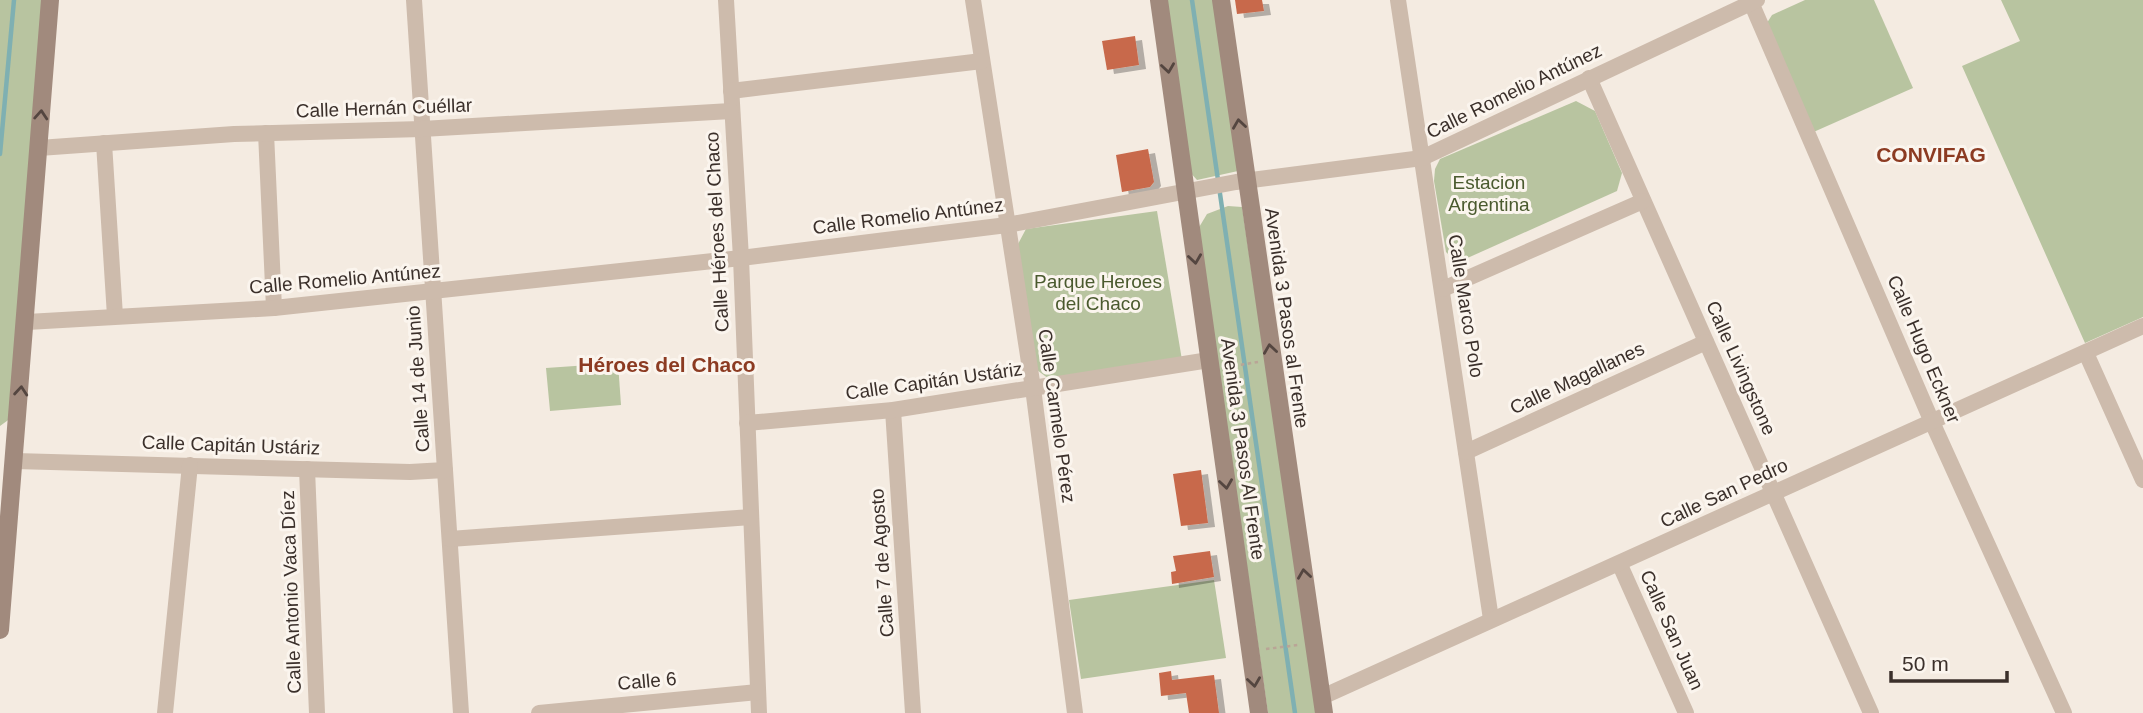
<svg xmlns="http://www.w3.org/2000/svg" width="2143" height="713" font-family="Helvetica,sans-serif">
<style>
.green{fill:#b8c4a0}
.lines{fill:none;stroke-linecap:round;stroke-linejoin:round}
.stream{stroke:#7fb0b2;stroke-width:4.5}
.building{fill:#c8694b;filter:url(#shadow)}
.path{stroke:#b9a596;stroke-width:2.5;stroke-dasharray:3.5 3.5;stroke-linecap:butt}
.street{stroke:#cdbbac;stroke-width:16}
.secondary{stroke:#a18a7d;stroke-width:18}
.oneway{stroke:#544640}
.labels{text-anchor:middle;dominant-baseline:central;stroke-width:6;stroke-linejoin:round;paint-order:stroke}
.street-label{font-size:19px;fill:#3b302b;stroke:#fbf5ee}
.park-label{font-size:19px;fill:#4a5a2e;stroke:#fbf5ee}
.neighbourhood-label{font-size:21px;font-weight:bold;fill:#8c3b22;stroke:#fbf5ee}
</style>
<defs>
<filter id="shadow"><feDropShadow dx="7" dy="4" stdDeviation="0" flood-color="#0004"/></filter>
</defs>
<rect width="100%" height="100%" fill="#f4ebe1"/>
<g class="green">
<polygon points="0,0 42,0 11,418 0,426"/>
<polygon points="1164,0 1213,0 1238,171 1197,180 1189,171"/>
<polygon points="1805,0 1874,0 1913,88 1809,134 1765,26 1772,15"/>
<polygon points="2001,0 2143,0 2143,317 2085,343 1962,66 2020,41"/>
<polygon points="1576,101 1595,111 1622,173 1617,191 1463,260 1452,258 1446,252 1434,181 1435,169 1440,159"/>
<polygon points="1228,206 1242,207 1318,713 1268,713 1198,229 1207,214"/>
<polygon points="1157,211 1182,360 1049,379 1037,370 1018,244 1026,229"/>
<polygon points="618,363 621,405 550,411 546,368"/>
<polygon points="1214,580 1226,658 1081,679 1069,600"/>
</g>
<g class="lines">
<g class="stream">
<polyline points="1192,0 1295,713"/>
<polyline points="0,154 14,0"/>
</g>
</g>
<g class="building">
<polygon points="1235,0 1262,0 1264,11 1237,14"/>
<polygon points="1135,36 1139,65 1107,70 1102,41"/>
<polygon points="1148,149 1154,182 1150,187 1122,192 1116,155"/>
<polygon points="1201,470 1208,523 1181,526 1173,474"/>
<polygon points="1210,551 1214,577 1172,584 1171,572 1176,571 1173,556"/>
<polygon points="1171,671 1172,680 1214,675 1219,713 1189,713 1186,693 1161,696 1159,673"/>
</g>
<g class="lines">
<g class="path">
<polyline points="1227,367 1258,362"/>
<polyline points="1266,649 1298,645"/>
</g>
<g class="street">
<polyline points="414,0 461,713"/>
<polyline points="726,0 741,258 759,713"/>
<polyline points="973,0 1033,388 1075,713"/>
<polyline points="1398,0 1491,619"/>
<polyline points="1750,0 1932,422 2064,713"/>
<polyline points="1589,78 1871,713"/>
<polyline points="731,91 982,61"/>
<polyline points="266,133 274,308"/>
<polyline points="104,143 115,316"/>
<polyline points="39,148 234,134 422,129 731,111"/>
<polyline points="1443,289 1643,201"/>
<polyline points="27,322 274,308 741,258 1007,225 1236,182 1422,158 1757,0"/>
<polyline points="2086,353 2143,480"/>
<polyline points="893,410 913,713"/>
<polyline points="747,423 893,410 1209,360"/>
<polyline points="1466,452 1706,342"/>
<polyline points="15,461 410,472 445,470"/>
<polyline points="307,469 317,713"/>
<polyline points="450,539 751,517"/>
<polyline points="1620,565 1686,713"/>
<polyline points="1322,697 2143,326"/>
<polyline points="165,713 190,465"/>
<polyline points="539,713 758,692"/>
</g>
<g class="secondary">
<polyline points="1159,0 1259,713"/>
<polyline points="1221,0 1324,713"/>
<polyline points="0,630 50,0"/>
</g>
</g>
<defs><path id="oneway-chevron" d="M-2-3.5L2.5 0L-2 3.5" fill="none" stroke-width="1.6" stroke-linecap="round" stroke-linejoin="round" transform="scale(1.75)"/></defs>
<g class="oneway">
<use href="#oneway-chevron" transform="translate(1168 68) rotate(82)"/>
<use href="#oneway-chevron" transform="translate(41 115) rotate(-86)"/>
<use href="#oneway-chevron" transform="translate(1239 124) rotate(-98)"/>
<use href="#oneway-chevron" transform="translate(1195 259) rotate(82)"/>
<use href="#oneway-chevron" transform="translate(1270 349) rotate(-98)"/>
<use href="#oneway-chevron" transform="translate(21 391) rotate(-85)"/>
<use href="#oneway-chevron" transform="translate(1226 484) rotate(82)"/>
<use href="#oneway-chevron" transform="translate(1304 574) rotate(-98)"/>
<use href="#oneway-chevron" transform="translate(1254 682) rotate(82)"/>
</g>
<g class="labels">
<g class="street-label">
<text transform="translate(1514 91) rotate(-26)">Calle Romelio Antúnez</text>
<text transform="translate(384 108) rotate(-2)">Calle Hernán Cuéllar</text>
<text transform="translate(908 216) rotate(-7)">Calle Romelio Antúnez</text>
<text transform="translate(717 232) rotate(-93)">Calle Héroes del Chaco</text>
<text transform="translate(345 279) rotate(-5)">Calle Romelio Antúnez</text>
<text transform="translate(1466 306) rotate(81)">Calle Marco Polo</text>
<text transform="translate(1287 318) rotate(82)">Avenida 3 Pasos al Frente</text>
<text transform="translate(1924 349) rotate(67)">Calle Hugo Eckner</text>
<text transform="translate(1741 368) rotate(66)">Calle Livingstone</text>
<text transform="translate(1577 378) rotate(-25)">Calle Magallanes</text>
<text transform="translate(418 379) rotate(-94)">Calle 14 de Junio</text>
<text transform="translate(934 381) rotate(-8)">Calle Capitán Ustáriz</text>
<text transform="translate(1057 416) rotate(82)">Calle Carmelo Pérez</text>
<text transform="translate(231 445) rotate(2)">Calle Capitán Ustáriz</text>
<text transform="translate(1243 449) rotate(82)">Avenida 3 Pasos Al Frente</text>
<text transform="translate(1724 493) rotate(-25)">Calle San Pedro</text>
<text transform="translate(882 563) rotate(-94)">Calle 7 de Agosto</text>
<text transform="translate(291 592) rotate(-92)">Calle Antonio Vaca Díez</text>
<text transform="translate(1672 630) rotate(66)">Calle San Juan</text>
<text transform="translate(647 681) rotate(-5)">Calle 6</text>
</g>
<g class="park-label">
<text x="1489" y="182">Estacion<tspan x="1489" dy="22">Argentina</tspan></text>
<text x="1098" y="281">Parque Heroes<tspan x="1098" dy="22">del Chaco</tspan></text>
</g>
<g class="neighbourhood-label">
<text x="1931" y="154">CONVIFAG</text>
<text x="667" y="364">Héroes del Chaco</text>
</g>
</g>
<path d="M1891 671v10h116v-10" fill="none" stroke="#3b302b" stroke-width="3.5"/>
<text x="1902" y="671" font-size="21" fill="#3b302b" stroke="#fbf5ee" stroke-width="5" paint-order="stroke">50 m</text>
</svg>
